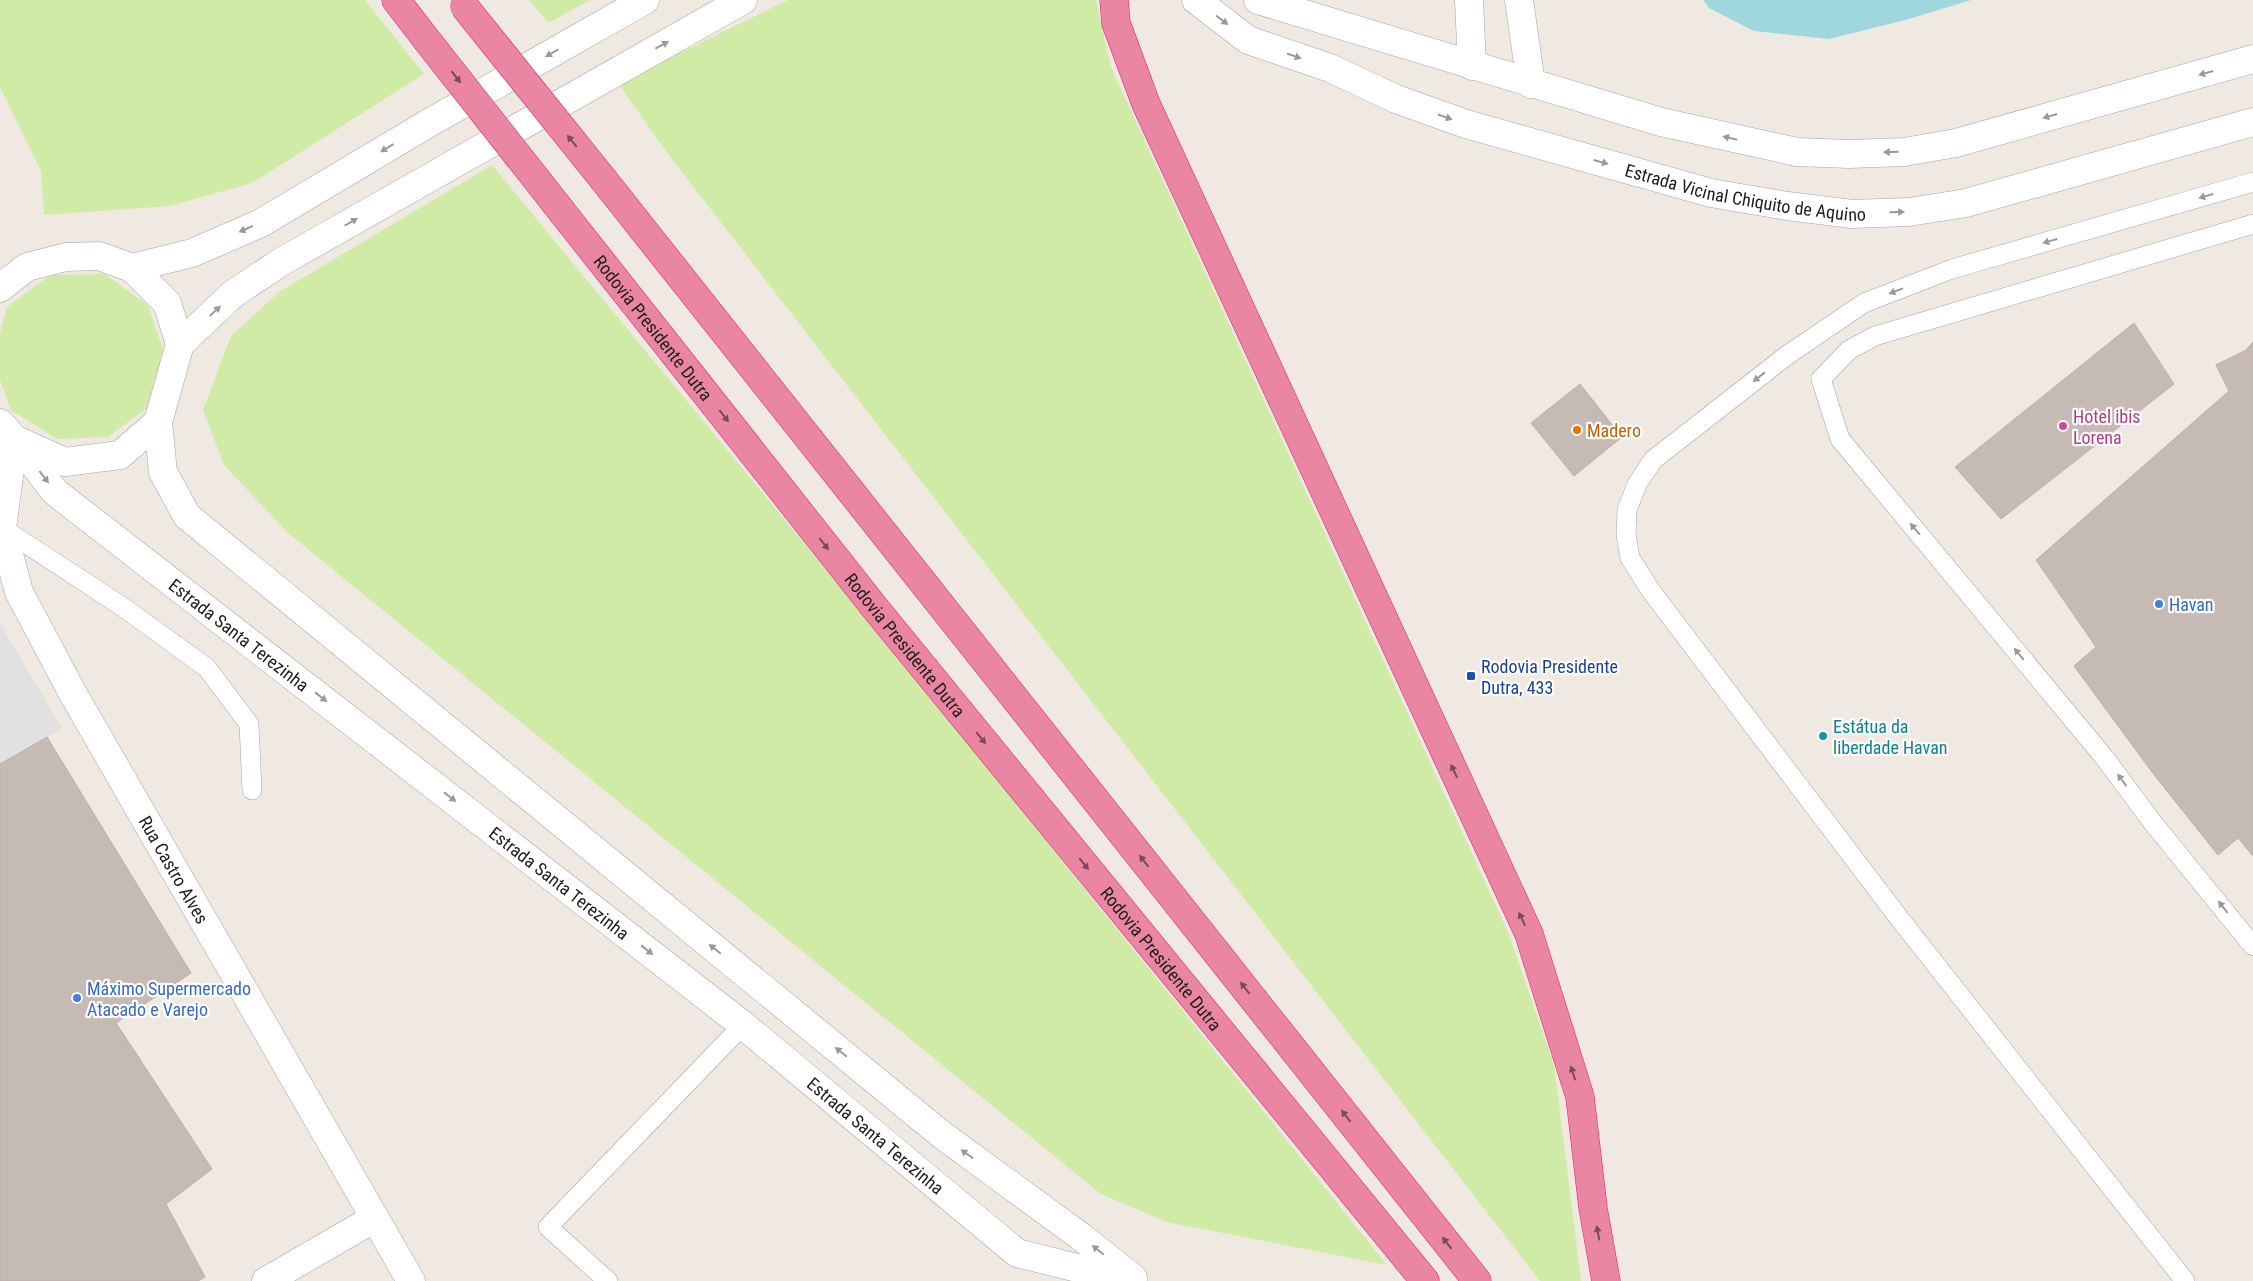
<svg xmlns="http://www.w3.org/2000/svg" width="2253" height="1281" font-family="'Roboto Condensed',sans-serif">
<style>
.grass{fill:#d0eba5}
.parking{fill:#e1e1e1}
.water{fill:#a0d7de}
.building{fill:#c6bab5;stroke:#c1ada4}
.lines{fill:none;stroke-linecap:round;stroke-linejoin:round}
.service-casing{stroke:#a4a4a4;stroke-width:20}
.minor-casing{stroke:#a4a4a4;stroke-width:29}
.tertiary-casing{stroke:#a4a4a4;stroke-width:29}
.motorway-casing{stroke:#df1d76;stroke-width:29}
.service{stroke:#fff;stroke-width:19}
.minor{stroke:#fff;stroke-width:28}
.tertiary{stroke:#fff;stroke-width:28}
.motorway{stroke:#ea86a4;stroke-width:28}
.motorway-bridge-casing{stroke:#df1d76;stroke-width:29;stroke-linecap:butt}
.motorway-bridge{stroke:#ea86a4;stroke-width:28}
.oneway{fill:#999}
.oneway2{fill:#794c5a}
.hotel-dot{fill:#d1479c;stroke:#fff;stroke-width:2}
.food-dot{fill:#e8710a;stroke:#fff;stroke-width:2}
.shop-dot{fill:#3f7fe0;stroke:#fff;stroke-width:2}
.transit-dot{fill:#1a4fb4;stroke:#fff;stroke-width:2}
.culture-dot{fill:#0f9aa8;stroke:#fff;stroke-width:2}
.labels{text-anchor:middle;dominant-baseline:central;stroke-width:4.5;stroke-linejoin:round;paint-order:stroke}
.street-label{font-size:18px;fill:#1d1d1d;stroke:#fff}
.hotel-label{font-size:18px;fill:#b23c85;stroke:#fff;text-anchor:start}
.food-label{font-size:18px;fill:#c56008;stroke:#fff;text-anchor:start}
.shop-label{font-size:18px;fill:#366cbe;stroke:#fff;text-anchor:start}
.transit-label{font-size:18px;fill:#164399;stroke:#fff;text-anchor:start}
.culture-label{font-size:18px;fill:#0d838f;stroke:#fff;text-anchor:start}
</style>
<rect width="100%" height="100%" fill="#efe9e2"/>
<g class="grass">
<polygon points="0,0 365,0 424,74 252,183 170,206 44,215 41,171 0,87"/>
<polygon points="529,0 590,0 548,23"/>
<polygon points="788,0 1096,0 1111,67 1508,932 1554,1065 1581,1281 1540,1281 665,150 618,83"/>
<polygon points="492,165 899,658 1387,1265 1167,1222 1101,1194 288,533 224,465 203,410 231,336 279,292"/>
<polygon points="104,274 148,305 163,350 147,408 108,437 57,439 11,410 0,380 0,333 7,307 50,275"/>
</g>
<polygon class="parking" points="0,623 62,729 0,764"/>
<polygon class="water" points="1703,0 1971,0 1909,19 1829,39 1754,31 1709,8"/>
<g class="building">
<polygon points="2134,323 2174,384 2001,519 1955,467"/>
<polygon points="2253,342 2253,856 2238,838 2218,855 2155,776 2074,666 2096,647 2036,560 2229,391 2216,365 2246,350"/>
<polygon points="1580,384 1622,437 1574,476 1531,423"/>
<polygon points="47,737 191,973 116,1023 212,1169 166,1204 205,1277 198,1281 0,1281 0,764"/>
</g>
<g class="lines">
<g class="service-casing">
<g id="service">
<polyline points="2253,224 1875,336 1849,350 1821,379 1840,439 2104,757 2153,823 2253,946"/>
<polyline points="2,528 123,607 207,668 249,724 252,790"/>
<polyline points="608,1281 548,1227 743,1025"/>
<polyline points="2185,1281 1899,918 1651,591 1630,558 1626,535 1627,510 1637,484 1653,460 1786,356 1864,303 1952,269 2253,182"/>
</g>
</g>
<g class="minor-casing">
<g id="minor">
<polyline points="1469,0 1472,66"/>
<polyline points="1519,0 1531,84"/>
<polyline points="158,422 163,472 187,516 942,1135 1080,1236 1133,1278"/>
<path id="s1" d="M 14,439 L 55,492 L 743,1025 L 1017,1253 L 1130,1281"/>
<path id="s2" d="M 14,439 L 2,528 L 19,592 L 72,692 L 411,1281"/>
<polyline points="266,1281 375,1218"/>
</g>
</g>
<g class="tertiary-casing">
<g id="tertiary">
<path id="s3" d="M 1196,0 L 1248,40 L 1330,68 L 1396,99 L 1466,124 L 1711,193 L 1787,206 L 1852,214 L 1909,212 L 1966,203 L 2253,122"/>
<polyline points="1258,0 1661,122 1797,152 1849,154 1904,152 1956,143 2253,59"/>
<polyline points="132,268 192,253 261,223 429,123 645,0"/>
<polyline points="0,288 27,267 66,257 99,256 132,268 167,303 180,344 158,422 120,455 65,462 14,439 0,423"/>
<polyline points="180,344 233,294 281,262 743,0"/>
</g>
</g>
<g class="motorway-casing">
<g id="motorway">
<polyline points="396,0 426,39"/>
<polyline points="1114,0 1116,23 1146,104 1529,934 1580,1097 1593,1208 1606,1281"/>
<polyline points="603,179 1477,1281"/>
<path id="s4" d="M 563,213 L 875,608 L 1425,1281"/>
</g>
</g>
<use href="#service" class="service"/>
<use href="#minor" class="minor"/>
<use href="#tertiary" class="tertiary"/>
<use href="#motorway" class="motorway"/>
<g class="motorway-bridge-casing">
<g id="motorway-bridge">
<polyline points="464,6 603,179"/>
<polyline points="426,39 563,213"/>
</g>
</g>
<use href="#motorway-bridge" class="motorway-bridge"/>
</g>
<defs><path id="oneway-solid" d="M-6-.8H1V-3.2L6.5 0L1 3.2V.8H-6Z" transform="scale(1.25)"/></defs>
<g class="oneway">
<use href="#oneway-solid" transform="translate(1222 20) rotate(37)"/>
<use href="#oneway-solid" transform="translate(662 45) rotate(-29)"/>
<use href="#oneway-solid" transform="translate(552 53) rotate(150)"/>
<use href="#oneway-solid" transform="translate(1294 56) rotate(19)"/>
<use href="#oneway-solid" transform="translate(2206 73) rotate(164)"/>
<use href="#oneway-solid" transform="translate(2050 116) rotate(164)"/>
<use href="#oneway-solid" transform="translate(1445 117) rotate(19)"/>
<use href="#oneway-solid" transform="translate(1730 138) rotate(-167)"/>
<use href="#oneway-solid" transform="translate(387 148) rotate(149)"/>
<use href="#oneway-solid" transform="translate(1891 152) rotate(178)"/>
<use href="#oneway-solid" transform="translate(1601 162) rotate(16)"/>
<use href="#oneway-solid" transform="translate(2206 196) rotate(164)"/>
<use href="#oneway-solid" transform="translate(1897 212) rotate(-2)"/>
<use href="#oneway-solid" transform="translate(351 222) rotate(-30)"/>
<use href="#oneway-solid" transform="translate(246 229) rotate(156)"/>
<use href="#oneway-solid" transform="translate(2050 241) rotate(164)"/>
<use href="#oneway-solid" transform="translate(1896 291) rotate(159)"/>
<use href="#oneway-solid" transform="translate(215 311) rotate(-43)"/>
<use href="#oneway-solid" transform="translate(1759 377) rotate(142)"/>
<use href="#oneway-solid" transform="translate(44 477) rotate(52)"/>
<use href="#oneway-solid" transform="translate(1915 529) rotate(-131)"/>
<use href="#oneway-solid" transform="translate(2019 654) rotate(-129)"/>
<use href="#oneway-solid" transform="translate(321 697) rotate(38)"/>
<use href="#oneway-solid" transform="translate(2122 780) rotate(-126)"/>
<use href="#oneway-solid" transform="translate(450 797) rotate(38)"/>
<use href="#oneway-solid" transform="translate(2223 907) rotate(-128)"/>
<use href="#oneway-solid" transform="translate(715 949) rotate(-141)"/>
<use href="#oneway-solid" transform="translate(647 950) rotate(38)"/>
<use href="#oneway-solid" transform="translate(841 1052) rotate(-141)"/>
<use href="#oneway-solid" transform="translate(967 1154) rotate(-144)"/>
<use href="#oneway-solid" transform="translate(1098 1250) rotate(-141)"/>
</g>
<g class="oneway2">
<use href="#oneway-solid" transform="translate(456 77) rotate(52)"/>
<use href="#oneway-solid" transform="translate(572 141) rotate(-129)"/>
<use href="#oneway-solid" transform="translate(724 416) rotate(52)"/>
<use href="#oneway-solid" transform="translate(824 544) rotate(52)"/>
<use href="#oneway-solid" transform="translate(981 738) rotate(51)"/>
<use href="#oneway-solid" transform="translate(1454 771) rotate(-115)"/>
<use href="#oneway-solid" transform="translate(1144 861) rotate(-128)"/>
<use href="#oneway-solid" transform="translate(1084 864) rotate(51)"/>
<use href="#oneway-solid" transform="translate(1522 919) rotate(-115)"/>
<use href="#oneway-solid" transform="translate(1245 988) rotate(-128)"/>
<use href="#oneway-solid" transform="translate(1573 1073) rotate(-107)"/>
<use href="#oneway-solid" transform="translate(1346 1116) rotate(-128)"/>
<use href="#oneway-solid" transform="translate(1598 1233) rotate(-100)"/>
<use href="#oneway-solid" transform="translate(1447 1243) rotate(-128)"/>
</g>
<circle class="hotel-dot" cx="2063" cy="426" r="5"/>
<circle class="food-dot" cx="1577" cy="430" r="5"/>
<g class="shop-dot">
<circle cx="2159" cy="604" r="5"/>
<circle cx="77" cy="998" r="5"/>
</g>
<rect class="transit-dot" x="1466" y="671" width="10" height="10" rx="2.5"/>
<circle class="culture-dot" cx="1823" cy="736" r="5"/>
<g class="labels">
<g class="street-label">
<text stroke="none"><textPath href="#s3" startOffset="588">Estrada Vicinal Chiquito de Aquino</textPath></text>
<text stroke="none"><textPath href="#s4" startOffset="146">Rodovia Presidente Dutra</textPath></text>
<text stroke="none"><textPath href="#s1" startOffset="300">Estrada Santa Terezinha</textPath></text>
<text stroke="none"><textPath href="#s4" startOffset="551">Rodovia Presidente Dutra</textPath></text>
<text stroke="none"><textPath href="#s2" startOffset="474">Rua Castro Alves</textPath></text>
<text stroke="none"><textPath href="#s1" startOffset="705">Estrada Santa Terezinha</textPath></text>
<text stroke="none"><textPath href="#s4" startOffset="956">Rodovia Presidente Dutra</textPath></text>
<text stroke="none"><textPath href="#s1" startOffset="1110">Estrada Santa Terezinha</textPath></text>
</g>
<g class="hotel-label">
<text x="2073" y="416">Hotel ibis<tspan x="2073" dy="21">Lorena</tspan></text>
</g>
<g class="food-label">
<text x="1587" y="430">Madero</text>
</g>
<g class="shop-label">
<text x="2169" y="604">Havan</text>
<text x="87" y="988">Máximo Supermercado<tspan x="87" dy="21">Atacado e Varejo</tspan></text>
</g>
<g class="transit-label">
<text x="1481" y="666">Rodovia Presidente<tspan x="1481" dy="21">Dutra, 433</tspan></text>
</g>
<g class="culture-label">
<text x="1833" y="726">Estátua da<tspan x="1833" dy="21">liberdade Havan</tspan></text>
</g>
</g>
</svg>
